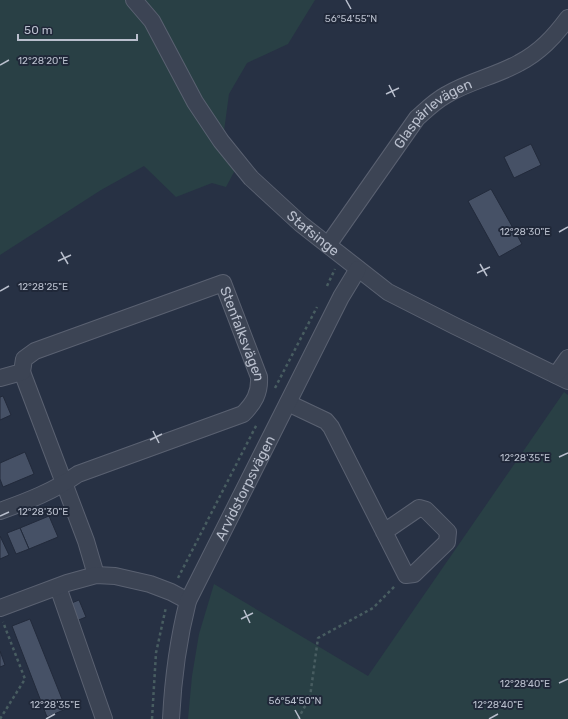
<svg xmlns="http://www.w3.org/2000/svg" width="568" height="719" font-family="Rubik,sans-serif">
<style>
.green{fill:#294045}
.building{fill:#465166;stroke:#222a3b}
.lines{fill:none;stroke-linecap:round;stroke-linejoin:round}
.minor-casing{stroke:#5a6171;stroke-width:18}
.path{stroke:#485d61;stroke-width:2.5;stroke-dasharray:3 3;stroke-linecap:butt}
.minor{stroke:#3c4454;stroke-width:16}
.ticks{fill:none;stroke:#b9bfcd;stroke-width:1.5}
.labels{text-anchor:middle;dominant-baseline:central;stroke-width:4;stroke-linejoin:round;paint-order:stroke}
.street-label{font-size:14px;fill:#b9bfcd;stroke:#202839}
.ticks-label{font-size:10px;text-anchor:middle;fill:#b9bfcd;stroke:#202839;stroke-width:4;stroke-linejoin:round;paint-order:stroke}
</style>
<rect width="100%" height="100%" fill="#273144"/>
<g class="green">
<polygon points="0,0 315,0 288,44 247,63 229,94 224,131 234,172 226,187 212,183 176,197 144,166 101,190 0,255"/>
<polygon points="564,392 568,395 568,719 188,719 192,676 199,634 214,584 368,676"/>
</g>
<g class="building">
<polygon points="531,144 541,165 514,178 504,157"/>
<polygon points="491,189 522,244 499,257 468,201"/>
<polygon points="3,396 11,415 0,420 0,397"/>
<polygon points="25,452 34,474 3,487 0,479 0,463"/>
<polygon points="49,516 58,537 29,549 20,528"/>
<polygon points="20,528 29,549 16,554 7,533"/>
<polygon points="0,536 9,555 0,559"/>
<polygon points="79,600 86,617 76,621 69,604"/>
<polygon points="30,619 66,709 47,717 12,626"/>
<polygon points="0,651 5,665 0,667"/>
</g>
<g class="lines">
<g class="minor-casing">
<g id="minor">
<path id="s1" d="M 134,0 L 152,21 L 195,102 L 221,141 L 251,178 L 301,224 L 388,292 L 455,326 L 568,381"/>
<path id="s2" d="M 328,245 L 417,118 C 426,110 435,101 446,95 C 469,81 496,76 519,63 C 540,52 554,37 568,18"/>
<polyline points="22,372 86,541 96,575"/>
<polyline points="556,375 568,358"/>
<path id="s3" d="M 0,378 L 22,372 L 24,359 L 35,351 L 223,283 L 259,377 C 260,393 254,403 243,414 L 78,474 C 54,491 28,501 0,511"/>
<polyline points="288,403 326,421 331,427 406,575 414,574 447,542 448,532 426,510 419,508 384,532"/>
<polyline points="58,587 104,719"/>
<polyline points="0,608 67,583 96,575 115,576 150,584 171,592 188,601"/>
<path id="s4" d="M 171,719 C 173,679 178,640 188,601 L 341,297 L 358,269"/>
</g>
</g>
<g class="path">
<polyline points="327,286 335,269"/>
<polyline points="275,388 317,307"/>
<polyline points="178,578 257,424"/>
<polyline points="0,719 25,679 3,622"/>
<polyline points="152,719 156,653 166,607"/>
<polyline points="298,719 310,697 318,638 373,608 396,585"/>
</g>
<use href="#minor" class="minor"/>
</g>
<path class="ticks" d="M 346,0 L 351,9M 0,65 L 9,60M 389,85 L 395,97M 386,94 L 399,88M 559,232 L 568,227M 61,252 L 68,264M 58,261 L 71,255M 480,264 L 487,276M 477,273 L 490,267M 0,291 L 9,286M 153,431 L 159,443M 150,440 L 162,434M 559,457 L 568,453M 0,516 L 9,512M 244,610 L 250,623M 241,619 L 253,613M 559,683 L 568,679M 295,710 L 300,719M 46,719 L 55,714M 489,719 L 498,714"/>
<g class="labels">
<g class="street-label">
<text stroke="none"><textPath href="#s2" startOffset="170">Glaspärlevägen</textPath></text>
<text stroke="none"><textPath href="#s1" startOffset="297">Stafsinge</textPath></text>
<text stroke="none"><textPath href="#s3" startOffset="304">Stenfalksvägen</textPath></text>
<text stroke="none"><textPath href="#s4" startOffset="246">Arvidstorpsvägen</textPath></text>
</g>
</g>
<g class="ticks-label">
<text x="351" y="22">56°54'55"N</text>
<text x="43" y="64">12°28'20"E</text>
<text x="525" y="235">12°28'30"E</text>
<text x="43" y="290">12°28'25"E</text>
<text x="525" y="461">12°28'35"E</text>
<text x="43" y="515">12°28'30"E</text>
<text x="525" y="687">12°28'40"E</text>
<text x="295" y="704">56°54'50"N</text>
<text x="55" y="708">12°28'35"E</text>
<text x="498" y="708">12°28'40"E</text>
</g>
<path d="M18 34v6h119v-6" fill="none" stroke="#b9bfcd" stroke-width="2"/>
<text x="24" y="34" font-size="12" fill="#b9bfcd" stroke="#202839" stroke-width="3" paint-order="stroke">50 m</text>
</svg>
